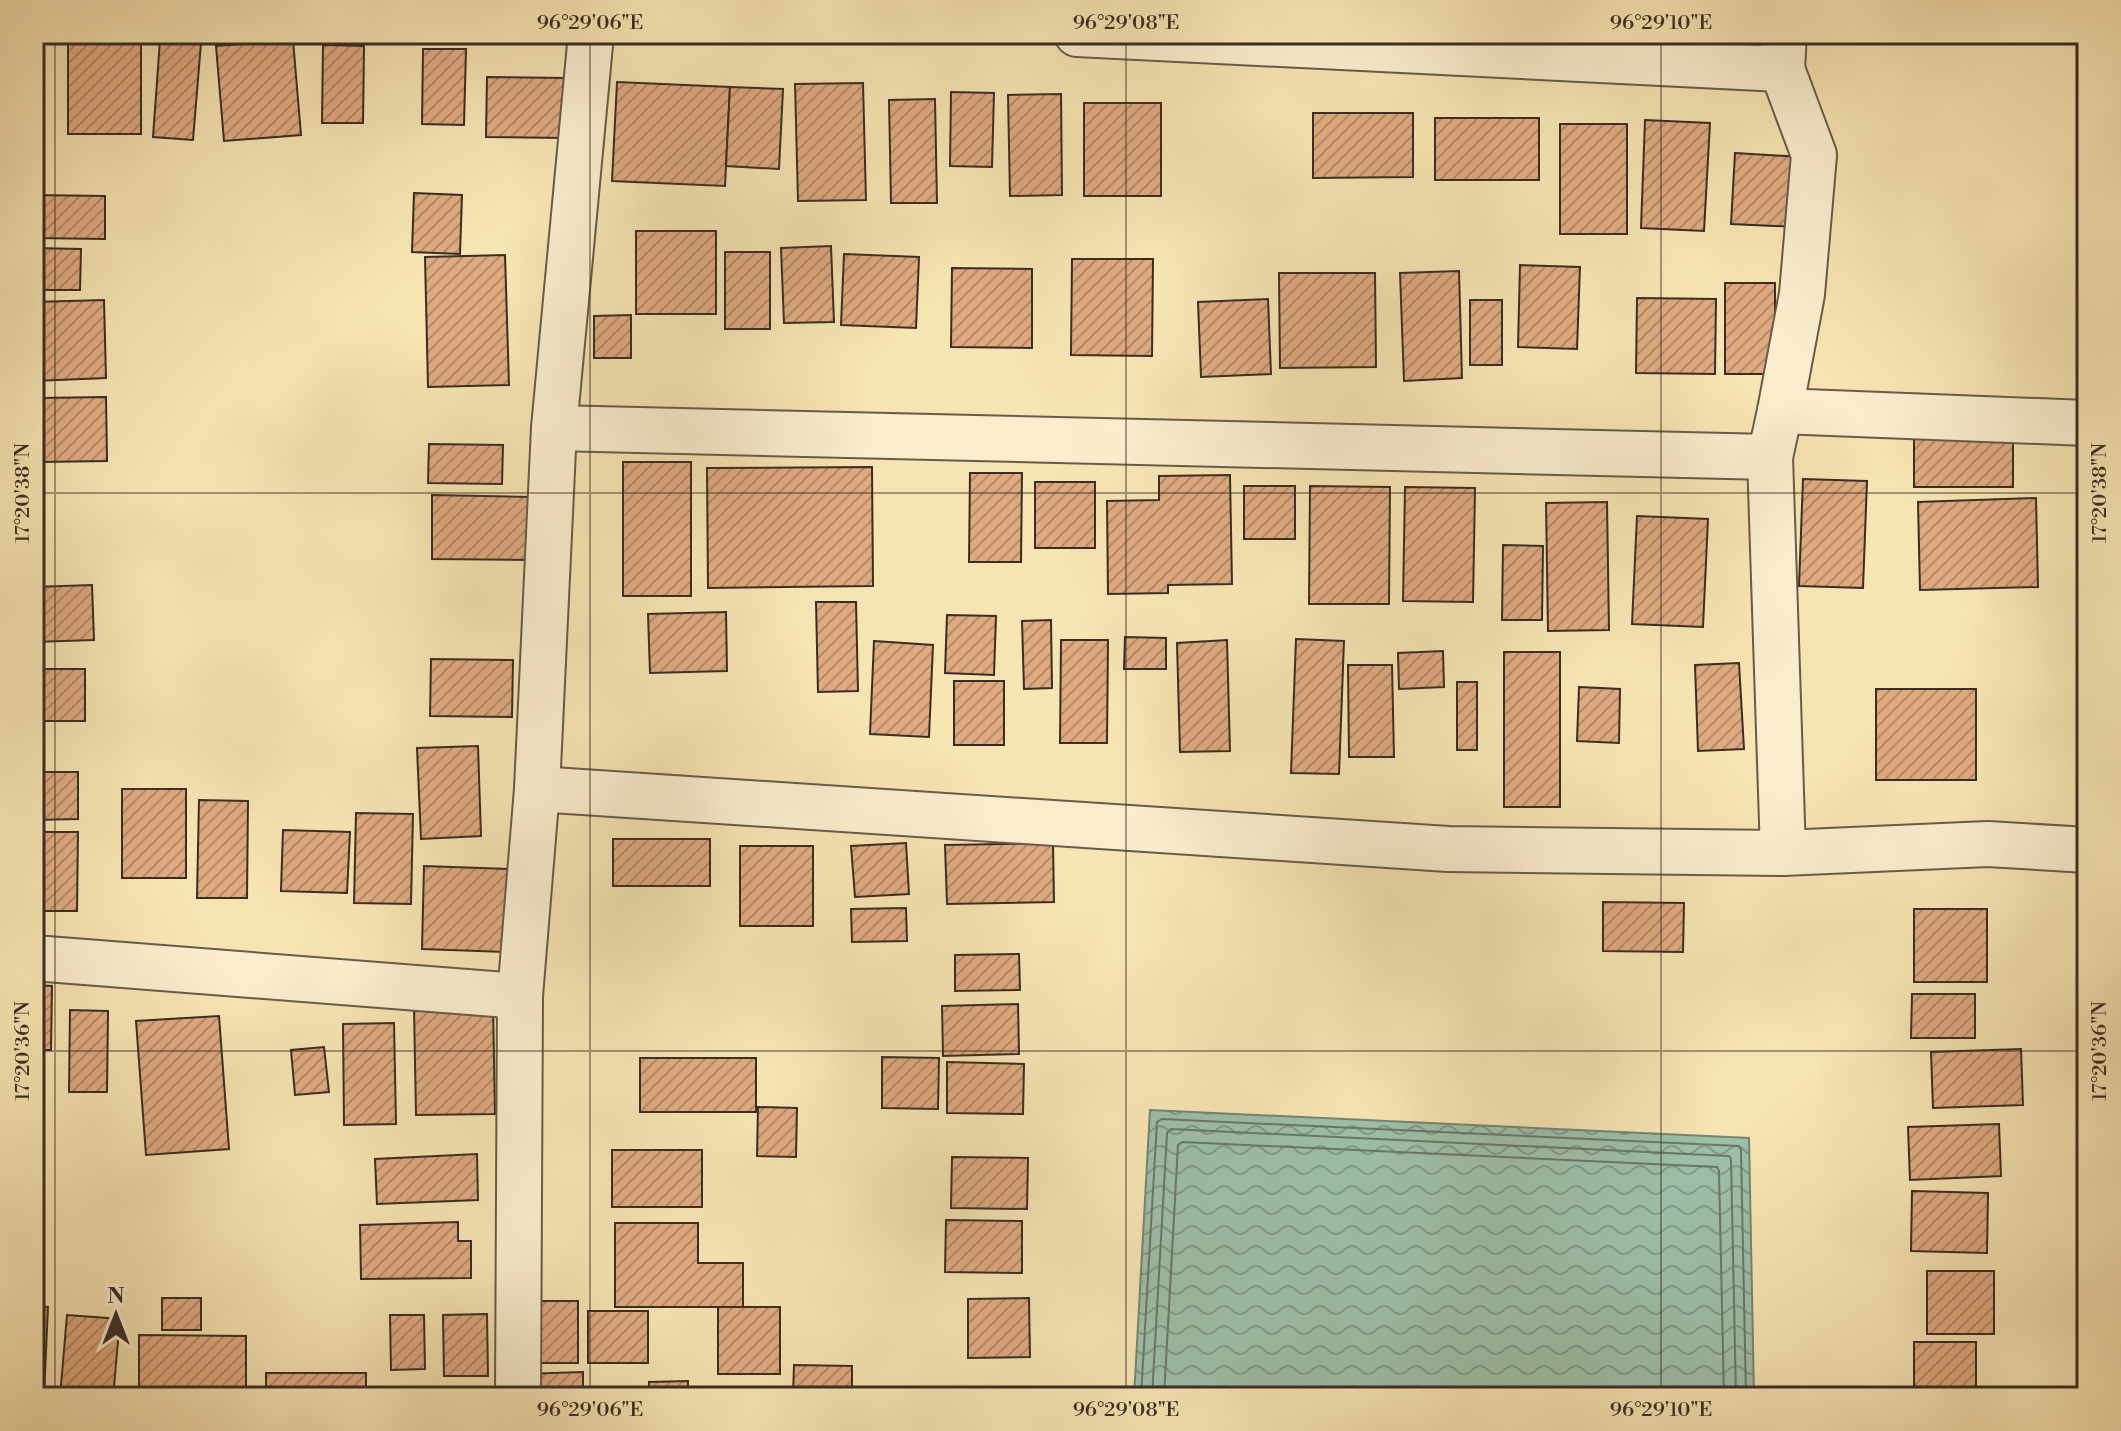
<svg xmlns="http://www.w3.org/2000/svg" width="2121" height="1431" font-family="'Libre Bodoni',serif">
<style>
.water{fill:url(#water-waves);stroke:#758574;stroke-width:2}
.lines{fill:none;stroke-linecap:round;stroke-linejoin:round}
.shore{stroke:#6b7667;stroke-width:2}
.building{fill:url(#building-hatch);stroke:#392d26;stroke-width:2}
.street-casing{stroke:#685b49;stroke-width:48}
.street{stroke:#f9edcd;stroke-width:44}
.ticks{fill:none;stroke:#392d26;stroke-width:2;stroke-opacity:0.45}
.neatline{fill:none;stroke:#392d26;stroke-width:3}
.ticks-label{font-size:20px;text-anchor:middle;fill:#392d26}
</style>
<defs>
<pattern id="water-waves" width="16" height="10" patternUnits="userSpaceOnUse" patternTransform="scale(2)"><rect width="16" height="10" fill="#9dbfa8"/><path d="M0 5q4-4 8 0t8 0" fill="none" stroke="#819c89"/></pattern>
<pattern id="building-hatch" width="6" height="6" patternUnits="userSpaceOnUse" patternTransform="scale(2)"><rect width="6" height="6" fill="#dfaa80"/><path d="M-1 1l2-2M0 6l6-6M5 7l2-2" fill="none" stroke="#b68b69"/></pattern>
</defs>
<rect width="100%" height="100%" fill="#f6e4b2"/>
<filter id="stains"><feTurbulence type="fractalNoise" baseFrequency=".0025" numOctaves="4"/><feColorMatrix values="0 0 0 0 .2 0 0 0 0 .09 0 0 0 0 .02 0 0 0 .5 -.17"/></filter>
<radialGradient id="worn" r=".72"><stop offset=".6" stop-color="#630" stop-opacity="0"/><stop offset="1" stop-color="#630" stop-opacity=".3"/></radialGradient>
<polygon class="water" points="1150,1110 1749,1138 1754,1397 1134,1397"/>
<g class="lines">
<g class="shore">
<polyline points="1141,1397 1157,1122 1162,1119 1739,1146 1741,1150 1746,1397"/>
<polyline points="1152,1397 1167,1133 1171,1129 1729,1156 1731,1159 1736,1397"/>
<polyline points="1164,1397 1178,1145 1182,1142 1717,1167 1719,1171 1724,1397"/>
</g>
</g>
<g class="building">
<rect x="68" y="34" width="73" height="100"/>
<polygon points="160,40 201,43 193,140 153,137"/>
<polygon points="293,40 301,135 224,141 216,46"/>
<polygon points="323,45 364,46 363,123 322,123"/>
<polygon points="423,49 466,49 464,125 422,124"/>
<polygon points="487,77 566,78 565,138 486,137"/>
<polygon points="617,82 730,87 725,186 612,181"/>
<polygon points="863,83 866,200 798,201 795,84"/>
<polygon points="730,87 783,89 779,169 726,166"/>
<polygon points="951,92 994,93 992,167 950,166"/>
<polygon points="1061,94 1062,195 1010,196 1008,95"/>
<polygon points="935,99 937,203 891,203 889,100"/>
<rect x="1084" y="103" width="77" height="93"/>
<polygon points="1313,113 1413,113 1413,177 1313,178"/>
<rect x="1435" y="118" width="104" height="62"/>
<polygon points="1645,120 1710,123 1704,231 1641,228"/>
<rect x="1560" y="124" width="67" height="110"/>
<polygon points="1735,153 1801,157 1798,227 1731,224"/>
<polygon points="414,193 462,195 460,254 412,252"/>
<polygon points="34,195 105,196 105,239 34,238"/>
<rect x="636" y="231" width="80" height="83"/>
<polygon points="831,246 834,322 784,323 781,248"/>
<polygon points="34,248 81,249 80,290 34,290"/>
<rect x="725" y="252" width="45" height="77"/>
<polygon points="844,254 919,257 916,328 841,325"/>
<polygon points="505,255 509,385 428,387 425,257"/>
<polygon points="1072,259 1153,259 1152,356 1071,355"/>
<polygon points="1520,265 1580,267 1577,349 1518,347"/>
<polygon points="952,268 1032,269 1032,348 951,347"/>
<polygon points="1459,271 1462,378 1404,381 1400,273"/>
<polygon points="1279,273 1375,273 1376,367 1280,368"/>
<rect x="1725" y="283" width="50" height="91"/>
<polygon points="1637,298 1716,299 1715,374 1636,373"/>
<polygon points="1268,299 1271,374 1201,377 1198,302"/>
<polygon points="104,300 106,378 34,381 34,302"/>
<rect x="1470" y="300" width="32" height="65"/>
<polygon points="631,315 631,358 594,358 594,316"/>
<polygon points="106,397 107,461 40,462 39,398"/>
<rect x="1914" y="430" width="99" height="57"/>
<polygon points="429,444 503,445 502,484 428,483"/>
<rect x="623" y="462" width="68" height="134"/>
<polygon points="872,467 873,586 708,588 707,468"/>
<polygon points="970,473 1022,473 1021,562 969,562"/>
<polygon points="1230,475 1232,584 1168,585 1168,593 1108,594 1107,501 1159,500 1159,476"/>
<polygon points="1803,479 1867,481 1863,588 1799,586"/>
<rect x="1035" y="482" width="60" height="66"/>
<rect x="1244" y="486" width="51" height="53"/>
<polygon points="1310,486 1390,487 1389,604 1309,604"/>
<polygon points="1405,487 1475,488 1473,602 1403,601"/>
<polygon points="432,495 531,497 530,560 432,559"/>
<polygon points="2036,498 2038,587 1920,590 1918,502"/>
<polygon points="1607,502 1609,630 1548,631 1546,503"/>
<polygon points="1637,516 1708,519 1703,627 1632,624"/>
<polygon points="1503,545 1543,546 1542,620 1502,620"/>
<polygon points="92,585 94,640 34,642 34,587"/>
<polygon points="816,602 856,602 858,691 818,692"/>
<polygon points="726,612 727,671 650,673 648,614"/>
<polygon points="947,615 996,616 994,675 945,673"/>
<polygon points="1051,620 1052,688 1024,689 1022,621"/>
<polygon points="1125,637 1166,638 1166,669 1124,669"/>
<polygon points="1296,639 1344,641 1339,774 1291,773"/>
<polygon points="1061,640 1108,640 1107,743 1060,743"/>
<polygon points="1227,640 1230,751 1180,752 1177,643"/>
<polygon points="874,641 933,645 929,737 870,734"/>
<polygon points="1443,651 1444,687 1399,689 1398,653"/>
<rect x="1504" y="652" width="56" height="155"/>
<polygon points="431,659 513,660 512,717 430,716"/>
<polygon points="1739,663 1744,749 1698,751 1695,665"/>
<polygon points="1348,665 1392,665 1394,757 1349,757"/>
<rect x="34" y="669" width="51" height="52"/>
<rect x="954" y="681" width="50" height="64"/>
<rect x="1457" y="682" width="20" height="68"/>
<polygon points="1579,687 1620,689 1619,743 1577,741"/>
<rect x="1876" y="689" width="100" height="91"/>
<polygon points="478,746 481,836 421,839 417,748"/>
<polygon points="34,772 78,772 78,819 34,820"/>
<rect x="122" y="789" width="64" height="89"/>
<polygon points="199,800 248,801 247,898 197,898"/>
<polygon points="356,813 413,814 411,904 354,903"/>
<polygon points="283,830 350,832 347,893 281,891"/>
<polygon points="34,832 78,832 77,911 34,911"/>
<rect x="613" y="839" width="97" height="47"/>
<polygon points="906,843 909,894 855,897 851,846"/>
<polygon points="1053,843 1054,902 947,904 945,845"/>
<rect x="740" y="846" width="73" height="80"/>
<polygon points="424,866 508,869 505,952 422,949"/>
<polygon points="1603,902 1684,903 1683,952 1603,951"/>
<polygon points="906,908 907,941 852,942 851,909"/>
<rect x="1914" y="909" width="73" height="73"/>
<polygon points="1019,954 1020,990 955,991 955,955"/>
<polygon points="34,985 52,986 51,1050 34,1050"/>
<polygon points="1912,994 1975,994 1975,1038 1911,1038"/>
<polygon points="1018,1004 1019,1054 943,1056 942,1006"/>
<polygon points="493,1006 495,1114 416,1115 414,1008"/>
<polygon points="70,1010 108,1011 107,1092 69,1092"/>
<polygon points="219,1016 229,1149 146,1155 136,1021"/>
<polygon points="394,1023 396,1124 344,1125 343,1024"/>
<polygon points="324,1047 329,1092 295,1095 291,1050"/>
<polygon points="2021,1049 2023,1105 1933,1108 1931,1052"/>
<polygon points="882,1057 939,1058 938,1109 882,1108"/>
<rect x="640" y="1058" width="116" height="54"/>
<polygon points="947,1062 1024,1064 1023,1114 947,1113"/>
<polygon points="758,1107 797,1108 796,1157 757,1156"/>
<polygon points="1999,1124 2001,1176 1910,1180 1908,1127"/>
<rect x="612" y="1150" width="90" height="57"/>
<polygon points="477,1154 478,1200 377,1204 375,1159"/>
<polygon points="952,1157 1028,1158 1027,1209 951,1208"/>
<polygon points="1912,1191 1988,1193 1987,1253 1911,1251"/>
<polygon points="946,1220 1022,1221 1022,1273 945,1272"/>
<polygon points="458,1222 458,1241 471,1241 471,1278 361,1279 360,1225"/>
<polygon points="615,1223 698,1223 698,1263 743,1263 743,1307 615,1307"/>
<rect x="1927" y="1271" width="67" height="63"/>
<rect x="162" y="1298" width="39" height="32"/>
<polygon points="1029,1298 1030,1357 968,1358 968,1299"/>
<rect x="523" y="1301" width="55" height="62"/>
<polygon points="34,1306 48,1307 44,1397 34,1397"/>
<rect x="718" y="1307" width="62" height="67"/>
<rect x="588" y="1311" width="60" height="52"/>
<polygon points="487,1314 488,1376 444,1376 443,1315"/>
<polygon points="67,1315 120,1319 113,1397 60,1397"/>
<polygon points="390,1315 424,1315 425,1369 391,1370"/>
<polygon points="139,1335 246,1336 246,1397 139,1397"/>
<rect x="1914" y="1342" width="62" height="52"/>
<polygon points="794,1365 852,1366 852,1397 793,1397"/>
<polygon points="583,1372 583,1397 524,1397 523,1374"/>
<rect x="266" y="1373" width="100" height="24"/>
<polygon points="688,1381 688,1397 649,1397 649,1382"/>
</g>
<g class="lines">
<g class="street-casing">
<g id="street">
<polyline points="1077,34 1782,69 1784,34"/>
<polyline points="1780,411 2087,423"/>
<polyline points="554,428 1770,457 1780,411 1802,294 1814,155 1782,69"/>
<polyline points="1770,457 1783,853"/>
<polyline points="537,789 1448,849 1783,853 1988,844 2087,850"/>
<polyline points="34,958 520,996"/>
<polyline points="518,1397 520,996 537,789 554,428 591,34"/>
</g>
</g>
<use href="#street" class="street"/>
</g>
<path class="ticks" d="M 55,34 L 55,1397M 590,34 L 590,1397M 1126,34 L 1126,1397M 1661,34 L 1661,1397M 34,493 L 2087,493M 34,1051 L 2087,1051"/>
<rect width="2121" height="1431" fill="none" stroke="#f6e4b2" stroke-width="88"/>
<g transform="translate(116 1315)" stroke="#f9edcd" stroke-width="6" paint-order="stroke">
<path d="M0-6L14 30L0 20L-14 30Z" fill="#392d26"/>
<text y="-12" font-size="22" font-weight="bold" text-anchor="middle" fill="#392d26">N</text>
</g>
<rect x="44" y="44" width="2033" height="1343" class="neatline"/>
<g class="ticks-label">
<text x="590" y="29">96°29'06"E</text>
<text x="1126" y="29">96°29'08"E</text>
<text x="1661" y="29">96°29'10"E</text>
<text transform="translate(22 493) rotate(-90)" y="7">17°20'38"N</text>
<text transform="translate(2099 493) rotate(-90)" y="7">17°20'38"N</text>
<text transform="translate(22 1051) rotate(-90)" y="7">17°20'36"N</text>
<text transform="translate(2099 1051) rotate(-90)" y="7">17°20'36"N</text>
<text x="590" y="1416">96°29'06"E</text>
<text x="1126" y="1416">96°29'08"E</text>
<text x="1661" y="1416">96°29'10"E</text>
</g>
<rect width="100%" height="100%" filter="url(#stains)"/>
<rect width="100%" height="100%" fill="url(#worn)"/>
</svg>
